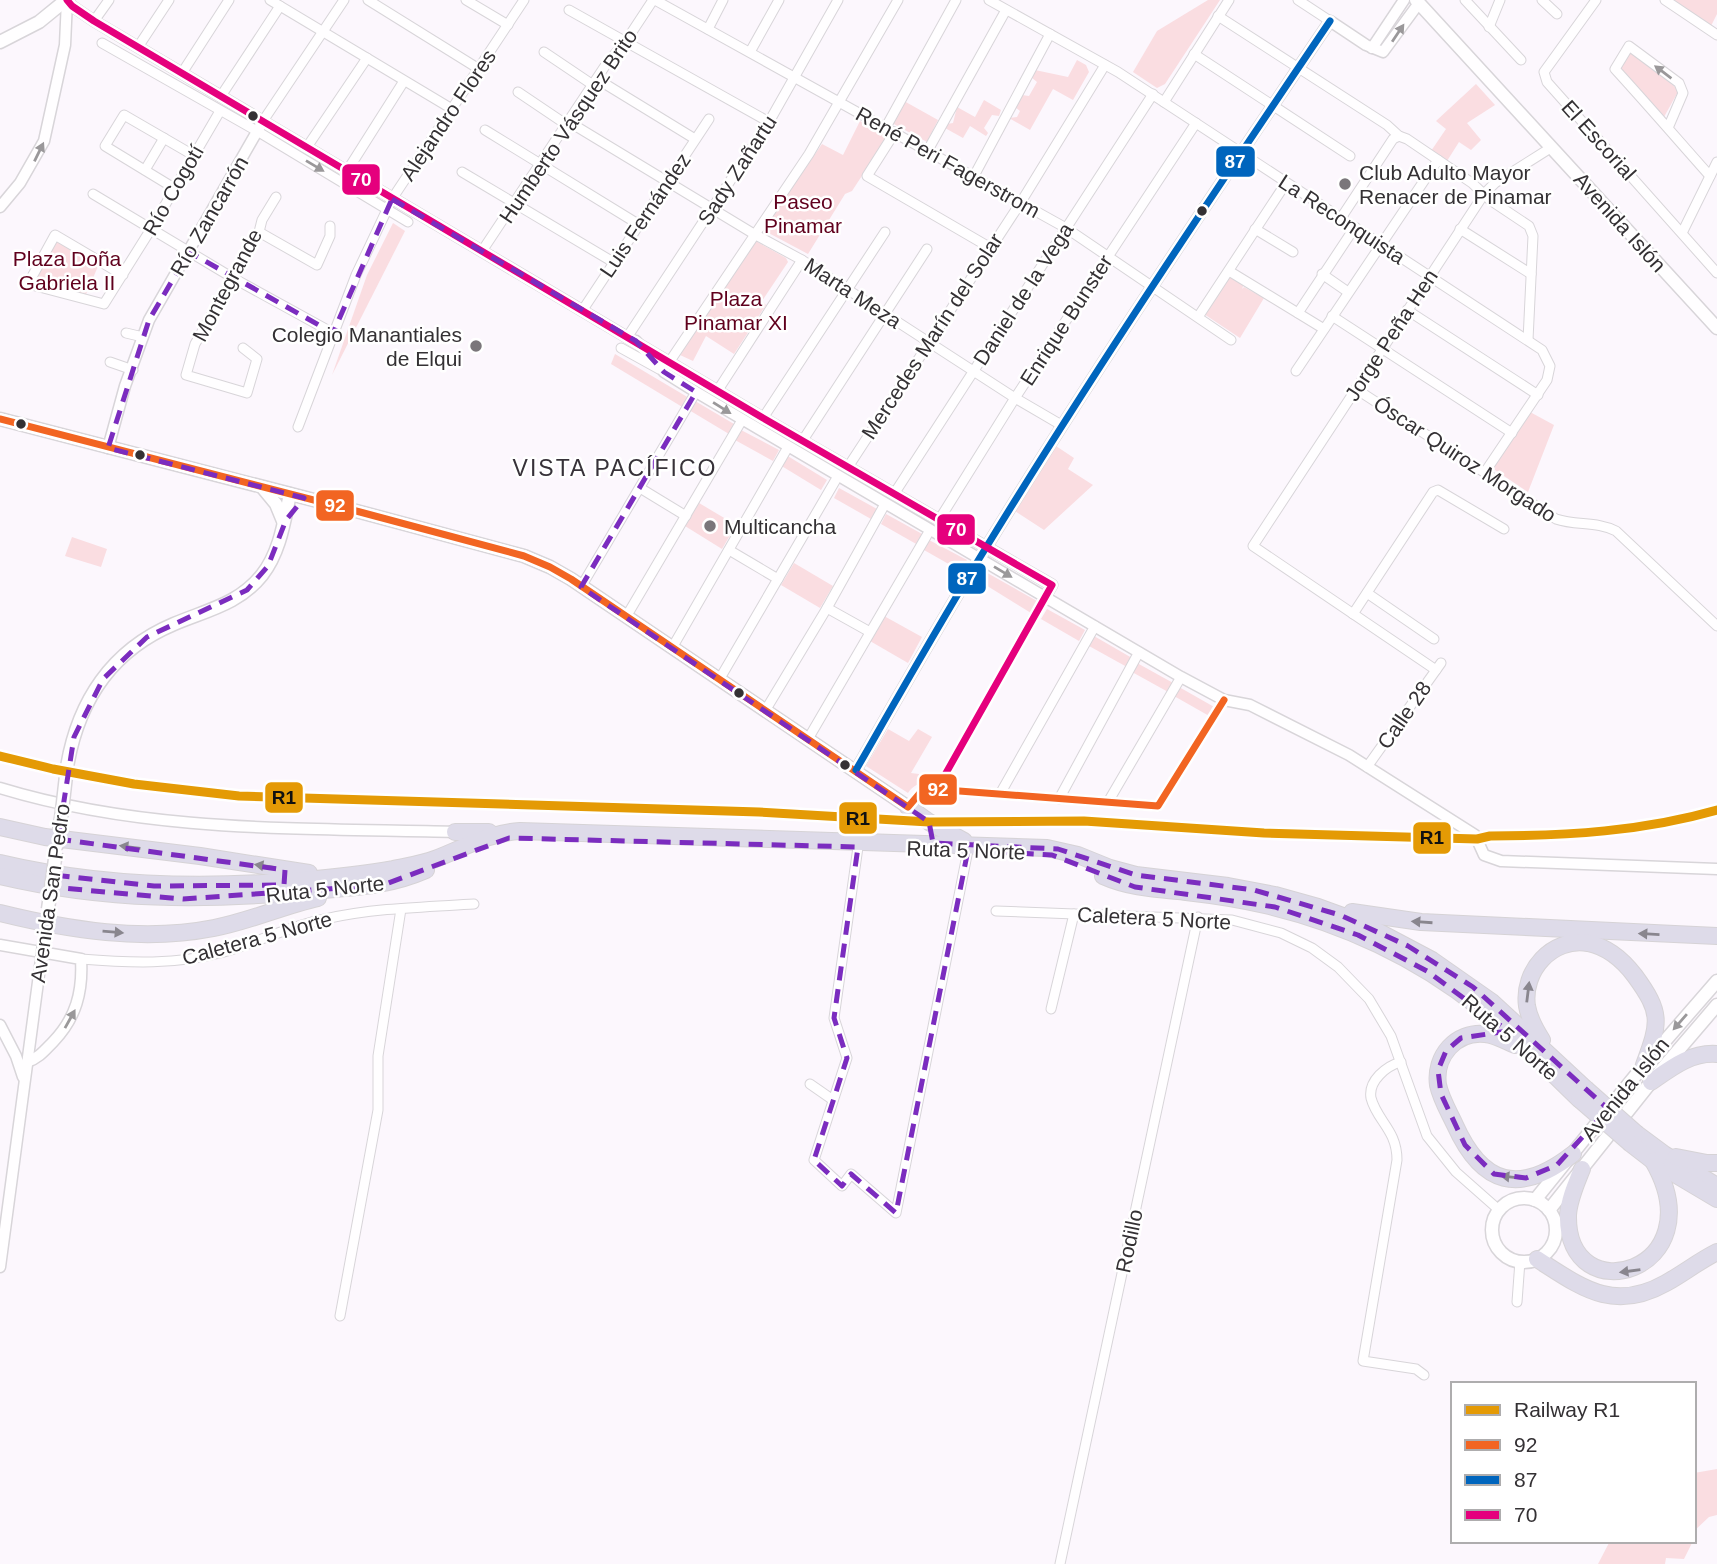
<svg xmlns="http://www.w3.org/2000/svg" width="1717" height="1564" font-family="Helvetica,sans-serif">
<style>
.green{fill:#fadde1}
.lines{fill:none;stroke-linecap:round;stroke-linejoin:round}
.minor-casing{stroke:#d8d5d9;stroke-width:11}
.tertiary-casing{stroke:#d8d5d9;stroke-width:13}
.secondary-casing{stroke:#d8d5d9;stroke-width:15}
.motorway-casing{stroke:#d6d3d6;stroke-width:18}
.minor{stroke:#fffeff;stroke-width:9}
.tertiary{stroke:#fffeff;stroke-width:10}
.secondary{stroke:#fffeff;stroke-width:12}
.motorway{stroke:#dedbe9;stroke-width:16}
.tertiary-bridge-casing{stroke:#d8d5d9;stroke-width:13;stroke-linecap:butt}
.secondary-bridge-casing{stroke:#d8d5d9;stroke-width:15;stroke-linecap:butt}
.motorway-bridge-casing{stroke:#d6d3d6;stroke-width:18;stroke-linecap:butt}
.tertiary-bridge{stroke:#fffeff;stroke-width:10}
.secondary-bridge{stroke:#fffeff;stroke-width:12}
.motorway-bridge{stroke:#dedbe9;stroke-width:16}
.bus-1-casing{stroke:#fff;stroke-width:12}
.bus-2-casing{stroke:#fff;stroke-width:12}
.bus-3-casing{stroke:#fff;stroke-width:12}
.bus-1{stroke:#f26522;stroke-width:7}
.bus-2{stroke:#0065bd;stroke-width:7}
.bus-3{stroke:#e5007d;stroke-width:7}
.rail-1-casing{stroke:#fff;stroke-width:14}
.rail-1{stroke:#e49a05;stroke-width:9}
.oneway{fill:#9a989a}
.oneway2{fill:#89868e}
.marked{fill:none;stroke:#7b2cbf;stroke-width:5;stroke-dasharray:14 9;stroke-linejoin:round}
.bus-dot{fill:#343134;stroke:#fff;stroke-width:2.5}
.poi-dot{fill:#7a767a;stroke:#fff;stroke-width:2.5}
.labels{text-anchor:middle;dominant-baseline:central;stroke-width:5;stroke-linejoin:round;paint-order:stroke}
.street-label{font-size:21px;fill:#343134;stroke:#fff}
.poi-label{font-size:21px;fill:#343134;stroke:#fff;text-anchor:start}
.park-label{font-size:21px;fill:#60001d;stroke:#fff}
.neighbourhood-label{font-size:23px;letter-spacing:2px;fill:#373239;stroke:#fff}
.line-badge{stroke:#fff;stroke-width:2.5}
.badge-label{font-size:19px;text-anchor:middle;font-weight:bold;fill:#fff}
.pale-badge-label{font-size:19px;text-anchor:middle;font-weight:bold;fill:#111}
</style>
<rect width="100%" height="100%" fill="#fcf7fd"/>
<g class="green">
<polygon points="1208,0 1220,0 1165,84 1157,88 1133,72 1157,31"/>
<polygon points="1673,0 1717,0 1717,14 1711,26"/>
<polygon points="1630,52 1679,90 1664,117 1620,68"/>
<polygon points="1077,60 1086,65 1089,72 1073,100 1053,89 1030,130 1009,118 1017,117 1020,111 1015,107 1022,95 1029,96 1037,82 1031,77 1035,70 1068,77"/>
<polygon points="1476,84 1495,105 1467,123 1481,140 1471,150 1459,142 1447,161 1431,151 1446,129 1436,121"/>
<polygon points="984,100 1001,110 999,116 992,115 984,128 988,133 986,136 970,126 963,138 945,128 947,124 953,123 957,107 975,117"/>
<polygon points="904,101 938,120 927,142 892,123"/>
<polygon points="860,121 888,136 852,191 845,194 808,254 763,230 822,144 843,155"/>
<polygon points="393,223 405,231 332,375 367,275"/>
<polygon points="57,239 99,264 84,299 33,282"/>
<polygon points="754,240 786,258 788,262 762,301 766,305 734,354 706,336 693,361 680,355"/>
<polygon points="1230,276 1244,284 1242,289 1244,287 1264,298 1240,338 1204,314"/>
<polygon points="615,354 689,398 684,408 611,364"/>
<polygon points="695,401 734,424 729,434 689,410"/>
<polygon points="1530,412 1554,425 1528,492 1495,470 1494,465"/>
<polygon points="741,430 779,450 773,461 735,440"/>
<polygon points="1056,446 1074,458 1068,469 1093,485 1044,530 1015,511"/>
<polygon points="786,455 827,480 821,490 780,465"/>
<polygon points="839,488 877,509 871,519 834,498"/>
<polygon points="699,503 736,525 722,549 685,526"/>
<polygon points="886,514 924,535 918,545 881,524"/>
<polygon points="72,537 107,549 101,567 65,556"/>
<polygon points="929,540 967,560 961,571 924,550"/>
<polygon points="794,563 833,586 820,608 781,585"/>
<polygon points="982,570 1037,601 1031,613 976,579"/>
<polygon points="1047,609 1085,630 1079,641 1041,619"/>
<polygon points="884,616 922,637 908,663 870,641"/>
<polygon points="1094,636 1132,658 1127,667 1089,646"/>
<polygon points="1137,663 1175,684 1170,693 1132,672"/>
<polygon points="1179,687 1216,708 1211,717 1174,696"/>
<path d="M 918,729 L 932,737 L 911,773 L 935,776 C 927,785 918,779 908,793 L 866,766 L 888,729 L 909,741 Z"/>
<polygon points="1717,1469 1717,1515 1709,1517 1694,1531 1694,1473"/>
<polygon points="1610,1541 1693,1541 1684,1559 1666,1558 1665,1564 1598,1564"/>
</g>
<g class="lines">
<g class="minor-casing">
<g id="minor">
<polyline points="270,0 452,109"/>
<polyline points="368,0 479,69"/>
<polyline points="466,0 508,25"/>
<polyline points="655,0 1066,228 1231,340"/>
<polyline points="989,0 1118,72 1542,350 1550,366 1547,380 1485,472"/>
<polyline points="1298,0 1330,21"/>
<polyline points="1465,0 1521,60"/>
<polyline points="1542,0 1557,14"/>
<polyline points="1596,0 1544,72 1547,82 1717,273"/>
<polyline points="1665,0 1717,35"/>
<polyline points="569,10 769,122"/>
<polyline points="1218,16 1387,125 1399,136 1407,139 1472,183 1490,200 1529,226 1533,236 1528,340"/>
<polyline points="94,21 109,0"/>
<polyline points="1489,27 1500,0"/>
<polyline points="708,29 723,0"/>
<polyline points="102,43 257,131 408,222"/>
<polyline points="138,47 169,0"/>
<polyline points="544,52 593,85"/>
<polyline points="750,52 779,0"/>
<polyline points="1194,54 1350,156"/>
<polyline points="182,73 229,0"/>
<polyline points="597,79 695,139"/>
<polyline points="518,92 567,125"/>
<polyline points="221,96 280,6"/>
<polyline points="1164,102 1229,0"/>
<polyline points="263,121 344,0"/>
<polyline points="569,122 754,234 802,260 1015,398 1063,426"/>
<polyline points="886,127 956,0"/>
<path d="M 1668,128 L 1683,93 L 1679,83 L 1629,46 L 1615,69 C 1647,104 1678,140 1710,176"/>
<polyline points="485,130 638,224"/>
<polyline points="895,132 867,176 989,247"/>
<polyline points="307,147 367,58"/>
<polyline points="928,150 1006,10"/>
<polyline points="145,170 164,138"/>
<polyline points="347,171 404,81"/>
<polyline points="462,172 613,262"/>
<polyline points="974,176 1050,34"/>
<polyline points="174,188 105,146 124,115 193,155"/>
<polyline points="93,194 233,278 333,333"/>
<polyline points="1341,218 1393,139 1399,136"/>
<polyline points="1255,229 1293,252"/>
<polyline points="1460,229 1531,274"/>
<polyline points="259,232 317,265 330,236 330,226"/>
<polyline points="1682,233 1717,162"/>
<polyline points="482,251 607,63 626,41 653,0"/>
<polyline points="1229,271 1324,329"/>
<polyline points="1322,274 1348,292"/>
<polyline points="123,275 55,235 28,284 104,304 151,229 220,111"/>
<polyline points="1407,310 1538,395"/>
<polyline points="582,311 709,119"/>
<polyline points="1298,313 1355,227"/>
<polyline points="1332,316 1512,433"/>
<polyline points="1198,317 1286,183"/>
<polyline points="126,333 143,337"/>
<polyline points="628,336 769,122 838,0"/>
<polyline points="243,348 257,359 247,393 186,375 195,344 259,232 262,220 276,197"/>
<polyline points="621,348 659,369"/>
<polyline points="670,361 809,154 898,0"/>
<polyline points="110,362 133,370"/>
<polyline points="1296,371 1438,160"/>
<path d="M 1356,389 L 1556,519 C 1576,526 1597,521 1616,531 L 1717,626"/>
<polyline points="718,390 802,260"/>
<polyline points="763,418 885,232"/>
<polyline points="298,427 356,275 392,199 524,0"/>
<polyline points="803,440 927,249"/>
<polyline points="848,467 1021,202 1105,65"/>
<polyline points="640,488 686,516"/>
<polyline points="894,494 1153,94"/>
<polyline points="939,520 1015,398 1196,123"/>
<polyline points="729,550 778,579"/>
<polyline points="581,587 696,392"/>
<polyline points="1367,593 1434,639"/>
<polyline points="827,608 870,632"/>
<polyline points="1353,614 1433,492 1438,490 1504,529"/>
<polyline points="626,617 742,420"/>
<polyline points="672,648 788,447"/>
<polyline points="1436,670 1253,546 1484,194 1495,183 1552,147"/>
<polyline points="719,680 838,476"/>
<polyline points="765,711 827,608 885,504"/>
<polyline points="808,739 930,530"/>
<polyline points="1367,767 1441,663"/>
<polyline points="937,789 1045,597"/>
<polyline points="1000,794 1095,626"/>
<polyline points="1059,799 1139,652"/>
<polyline points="1108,802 1181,677"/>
<polyline points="908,807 920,793 933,789 1158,806 1224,700"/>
<polyline points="858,847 834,1018 847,1058 814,1160 842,1186 851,1174 896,1213 968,850"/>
<polyline points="996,911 1232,920 1281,933 1312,948 1338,967 1369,999 1391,1036 1427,1136 1456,1172 1499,1210"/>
<path d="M 81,959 C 130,963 176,965 224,952 C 258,942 290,926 325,919 C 374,908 424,907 474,904"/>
<polyline points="1051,1009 1074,914"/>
<path d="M 1401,1062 C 1386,1066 1368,1081 1371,1098 C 1377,1121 1397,1130 1397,1160 L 1363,1361 L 1416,1369 L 1424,1375"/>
<polyline points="810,1084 833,1100"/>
<polyline points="1517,1302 1520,1261"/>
<polyline points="340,1316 378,1110 378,1056 401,909"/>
<polyline points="1060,1564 1198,917"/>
</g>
</g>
<g class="tertiary-casing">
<g id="tertiary">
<polyline points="67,0 72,6 94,21 763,418 1052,585 1045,597"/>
<polyline points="1372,48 1404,0"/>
<polyline points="0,207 20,183 44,141 65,45 67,0"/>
<polyline points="636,341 664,372 696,392 1181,677 1224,700 1250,705 1349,755 1475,835 1484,855 1501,861 1717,869"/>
<polyline points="108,448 125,386 149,320 263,121"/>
<path d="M 856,770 C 899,695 942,619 987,546 C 1096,368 1213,194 1330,21 L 1366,45 L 1383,52 L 1419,3"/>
<path d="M 0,788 C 147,833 303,828 455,832"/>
<path d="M 0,945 L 81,959 C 83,992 76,1018 53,1042 C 45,1050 39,1058 27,1062"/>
<polyline points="0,1025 16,1056 23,1077"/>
<polyline points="0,1267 40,967"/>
</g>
</g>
<g class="secondary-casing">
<g id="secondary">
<polyline points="1416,0 1717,328"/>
<polyline points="0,42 39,22 66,0"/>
<polyline points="0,419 360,512 524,556 550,567 571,579 908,807"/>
<polyline points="262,487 276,504 283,521"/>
<path d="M 67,767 C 78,701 112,650 174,624 C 207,610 239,604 262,575 C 280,552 284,522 290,494"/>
<polyline points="57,845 62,811"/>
<circle cx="1524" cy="1230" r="32"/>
<polyline points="1535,1200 1644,1065 1717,981"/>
<polyline points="1549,1210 1651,1082 1717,1005"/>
</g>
</g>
<g class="motorway-casing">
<g id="motorway">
<polyline points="908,807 929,822 964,841"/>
<polyline points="0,827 45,837 200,856 309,873"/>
<polyline points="455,832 489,832"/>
<path d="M 0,863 C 97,886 193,889 292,881 C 326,878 360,875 393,869 C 407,866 422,864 435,859 C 464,848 488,833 520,831 L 1047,848 L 1078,855 L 1110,868 L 1136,875 L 1228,886 L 1275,895 L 1318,907 L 1362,923 L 1432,960 L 1492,1002 L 1586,1089"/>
<path d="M 0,876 C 106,901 204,901 312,891 C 354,887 387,887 426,870"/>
<path d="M 1103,876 C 1130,888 1156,889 1186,892 C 1213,895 1239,899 1265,905 C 1343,923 1418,958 1480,1008 C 1515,1036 1547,1068 1579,1099"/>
<polyline points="1352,912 1421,922 1717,936"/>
<path d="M 0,913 C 69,930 143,942 214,928 C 250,921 283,906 318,898"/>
<path d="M 1542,1040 C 1535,1029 1529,1018 1527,1006 C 1522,971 1552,937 1588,943 C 1608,947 1623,960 1635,976 C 1662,1013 1660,1022 1644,1065"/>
<path d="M 1515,1045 C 1505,1041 1496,1035 1485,1034 C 1456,1031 1434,1056 1438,1085 C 1441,1099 1449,1112 1455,1125 C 1482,1185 1519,1196 1573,1154"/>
<path d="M 1651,1082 C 1671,1068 1691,1052 1717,1054"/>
<polyline points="1637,1134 1664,1154 1717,1186"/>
<polyline points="1631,1144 1653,1161 1717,1199"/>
<polyline points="1676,1157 1707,1163 1717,1163"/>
<path d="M 1582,1169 C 1576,1184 1569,1199 1568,1215 C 1566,1315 1717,1272 1653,1161"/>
<path d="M 1537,1259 C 1581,1287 1613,1313 1666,1283 C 1684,1273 1699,1261 1717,1252"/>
</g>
</g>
<use href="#minor" class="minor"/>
<use href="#tertiary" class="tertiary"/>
<use href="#secondary" class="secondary"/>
<use href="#motorway" class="motorway"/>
<g class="tertiary-bridge-casing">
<polyline id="tertiary-bridge" points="40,967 43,944"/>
</g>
<g class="secondary-bridge-casing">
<g id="secondary-bridge">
<polyline points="62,811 67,767"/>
<polyline points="48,909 56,852"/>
</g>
</g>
<g class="motorway-bridge-casing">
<g id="motorway-bridge">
<polyline points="1586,1089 1637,1134"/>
<polyline points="1579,1099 1631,1144"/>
</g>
</g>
<use href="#tertiary-bridge" class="tertiary-bridge"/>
<use href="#secondary-bridge" class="secondary-bridge"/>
<use href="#motorway-bridge" class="motorway-bridge"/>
<g class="bus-1-casing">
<polyline id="bus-1" points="0,419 360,512 524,556 550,567 571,579 908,807 920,793 933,789 1158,806 1224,700"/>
</g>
<g class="bus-2-casing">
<path id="bus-2" d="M 856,770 C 899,695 942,619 987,546 C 1096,368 1213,194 1330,21"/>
</g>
<g class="bus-3-casing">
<polyline id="bus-3" points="67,0 72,6 94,21 763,418 1052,585 937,789"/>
</g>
<use href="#bus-1" class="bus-1"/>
<use href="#bus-2" class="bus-2"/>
<use href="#bus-3" class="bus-3"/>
<g class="rail-1-casing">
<path id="rail-1" d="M 0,756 L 53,769 L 134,784 L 239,796 L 759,812 L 929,822 L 1084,821 L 1264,833 L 1477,839 L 1490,836 C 1566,836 1644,831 1717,810"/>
</g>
<use href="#rail-1" class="rail-1"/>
</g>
<defs><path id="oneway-solid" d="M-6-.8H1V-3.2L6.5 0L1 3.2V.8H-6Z" transform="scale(1.75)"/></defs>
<g class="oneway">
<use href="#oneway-solid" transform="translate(1398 33) rotate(-56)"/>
<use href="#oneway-solid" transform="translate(1663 72) rotate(-143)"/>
<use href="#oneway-solid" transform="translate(39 152) rotate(-64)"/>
<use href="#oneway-solid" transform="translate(315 166) rotate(31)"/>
<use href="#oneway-solid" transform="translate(722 408) rotate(32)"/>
<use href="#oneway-solid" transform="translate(1003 572) rotate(31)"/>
<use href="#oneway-solid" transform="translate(70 1019) rotate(-61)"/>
<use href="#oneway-solid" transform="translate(1680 1022) rotate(131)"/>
</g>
<g class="oneway2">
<use href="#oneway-solid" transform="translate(130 847) rotate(-173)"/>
<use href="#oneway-solid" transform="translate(265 866) rotate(-171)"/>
<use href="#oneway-solid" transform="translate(1422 922) rotate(-176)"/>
<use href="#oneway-solid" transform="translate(113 932) rotate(5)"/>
<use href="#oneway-solid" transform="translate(1649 934) rotate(-177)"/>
<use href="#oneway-solid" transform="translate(1528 992) rotate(-83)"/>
<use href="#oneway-solid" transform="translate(1511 1177) rotate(-174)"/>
<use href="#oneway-solid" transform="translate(1630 1271) rotate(172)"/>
</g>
<path class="marked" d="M 392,199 L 636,341 L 664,372 L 696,392 L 581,587 L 929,822 L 933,843 L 1058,849 L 1136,875 L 1254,890 L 1340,915 L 1408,946 L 1473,987 L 1608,1109 L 1557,1165 L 1526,1178 L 1494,1174 L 1465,1145 L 1441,1094 L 1438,1070 L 1446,1051 L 1461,1038 L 1508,1031 L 1427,971 L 1358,935 L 1275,907 L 1135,887 L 1052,855 L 968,850 L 896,1213 L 851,1174 L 842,1186 L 814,1160 L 847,1058 L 834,1018 L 858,847 L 509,838 L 383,885 L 183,899 L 51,887 L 53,875 L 154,886 L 284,885 L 285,870 L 58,839 L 74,737 L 103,679 L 147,637 L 247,590 L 268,566 L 286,520 L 304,498 L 108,448 L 149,320 L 189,252 L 333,333 Z"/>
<g class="bus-dot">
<circle cx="253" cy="116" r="6"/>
<circle cx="1202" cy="211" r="6"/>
<circle cx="21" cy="424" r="6"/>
<circle cx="140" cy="455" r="6"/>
<circle cx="739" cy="693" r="6"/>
<circle cx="845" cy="765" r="6"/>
</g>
<g class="poi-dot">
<circle cx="1345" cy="184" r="7"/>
<circle cx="476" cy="346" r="7"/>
<circle cx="710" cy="526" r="7"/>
</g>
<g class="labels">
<g class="street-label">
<text transform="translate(448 115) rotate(-56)">Alejandro Flores</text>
<text transform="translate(568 126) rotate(-56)">Humberto Vásquez Brito</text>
<text transform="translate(1599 140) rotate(48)">El Escorial</text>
<text transform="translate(948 162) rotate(29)">René Peri Fagerstrom</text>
<text transform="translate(737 170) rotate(-57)">Sady Zañartu</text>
<text transform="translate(173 190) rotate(-60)">Río Cogotí</text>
<text transform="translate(645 215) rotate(-56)">Luis Fernández</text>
<text transform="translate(209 216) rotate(-60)">Río Zancarrón</text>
<text transform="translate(1342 219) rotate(33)">La Reconquista</text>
<text transform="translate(1620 222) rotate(48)">Avenida Islón</text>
<text transform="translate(227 285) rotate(-62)">Montegrande</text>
<text transform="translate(853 293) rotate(33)">Marta Meza</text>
<text transform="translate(1023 294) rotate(-57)">Daniel de la Vega</text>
<text transform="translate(1066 320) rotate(-57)">Enrique Bunster</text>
<text transform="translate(1391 335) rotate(-57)">Jorge Peña Hen</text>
<text transform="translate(932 336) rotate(-57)">Mercedes Marín del Solar</text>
<text transform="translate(1465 459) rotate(33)">Óscar Quiroz Morgado</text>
<text transform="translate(1404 715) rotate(-55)">Calle 28</text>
<text transform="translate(966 850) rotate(2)">Ruta 5 Norte</text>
<text transform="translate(325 889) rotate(-6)">Ruta 5 Norte</text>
<text transform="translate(50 893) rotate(-82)">Avenida San Pedro</text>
<text transform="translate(1154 918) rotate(3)">Caletera 5 Norte</text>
<text transform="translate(257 938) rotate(-15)">Caletera 5 Norte</text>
<text transform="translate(1510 1037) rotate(41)">Ruta 5 Norte</text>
<text transform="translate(1625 1089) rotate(-51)">Avenida Islón</text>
<text transform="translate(1129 1241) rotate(-78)">Rodillo</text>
</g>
<g class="poi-label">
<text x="1359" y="172">Club Adulto Mayor<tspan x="1359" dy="24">Renacer de Pinamar</tspan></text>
<text x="462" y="334" text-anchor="end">Colegio Manantiales<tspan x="462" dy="24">de Elqui</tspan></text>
<text x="724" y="526">Multicancha</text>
</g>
<g class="park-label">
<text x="803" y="201">Paseo<tspan x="803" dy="24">Pinamar</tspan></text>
<text x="67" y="258">Plaza Doña<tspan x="67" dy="24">Gabriela II</tspan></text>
<text x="736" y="298">Plaza<tspan x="736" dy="24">Pinamar XI</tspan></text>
</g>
<g class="neighbourhood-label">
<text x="615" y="468">VISTA PACÍFICO</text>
</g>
</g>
<g class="line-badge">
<rect x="1215" y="145" width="41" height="33" rx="7" fill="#0065bd"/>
<rect x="341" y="163" width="40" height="33" rx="7" fill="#e5007d"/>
<rect x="315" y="489" width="40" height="33" rx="7" fill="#f26522"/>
<rect x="936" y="513" width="40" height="33" rx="7" fill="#e5007d"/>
<rect x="947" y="562" width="40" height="33" rx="7" fill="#0065bd"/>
<rect x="918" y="773" width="40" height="33" rx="7" fill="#f26522"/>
<rect x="264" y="781" width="40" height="33" rx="7" fill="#e49a05"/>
<rect x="838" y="801" width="40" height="34" rx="7" fill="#e49a05"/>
<rect x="1412" y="821" width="40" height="34" rx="7" fill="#e49a05"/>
</g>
<g class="badge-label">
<text x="1235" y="168">87</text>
<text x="361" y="186">70</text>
<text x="335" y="512">92</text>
<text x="956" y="536">70</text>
<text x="967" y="585">87</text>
<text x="938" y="796">92</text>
</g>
<g class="pale-badge-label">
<text x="284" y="804">R1</text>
<text x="858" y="825">R1</text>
<text x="1432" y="844">R1</text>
</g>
<rect x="1451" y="1382" width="245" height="161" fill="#ffffff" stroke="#aeadae" stroke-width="2"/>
<rect x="1465" y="1405" width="35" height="10" fill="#e49a05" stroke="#aeadae" stroke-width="2"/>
<text x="1514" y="1417" font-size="21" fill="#343134">Railway R1</text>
<rect x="1465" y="1440" width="35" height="10" fill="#f26522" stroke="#aeadae" stroke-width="2"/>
<text x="1514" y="1452" font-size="21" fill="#343134">92</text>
<rect x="1465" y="1475" width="35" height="10" fill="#0065bd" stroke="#aeadae" stroke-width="2"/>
<text x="1514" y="1487" font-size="21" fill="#343134">87</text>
<rect x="1465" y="1510" width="35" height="10" fill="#e5007d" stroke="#aeadae" stroke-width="2"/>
<text x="1514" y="1522" font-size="21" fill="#343134">70</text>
</svg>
